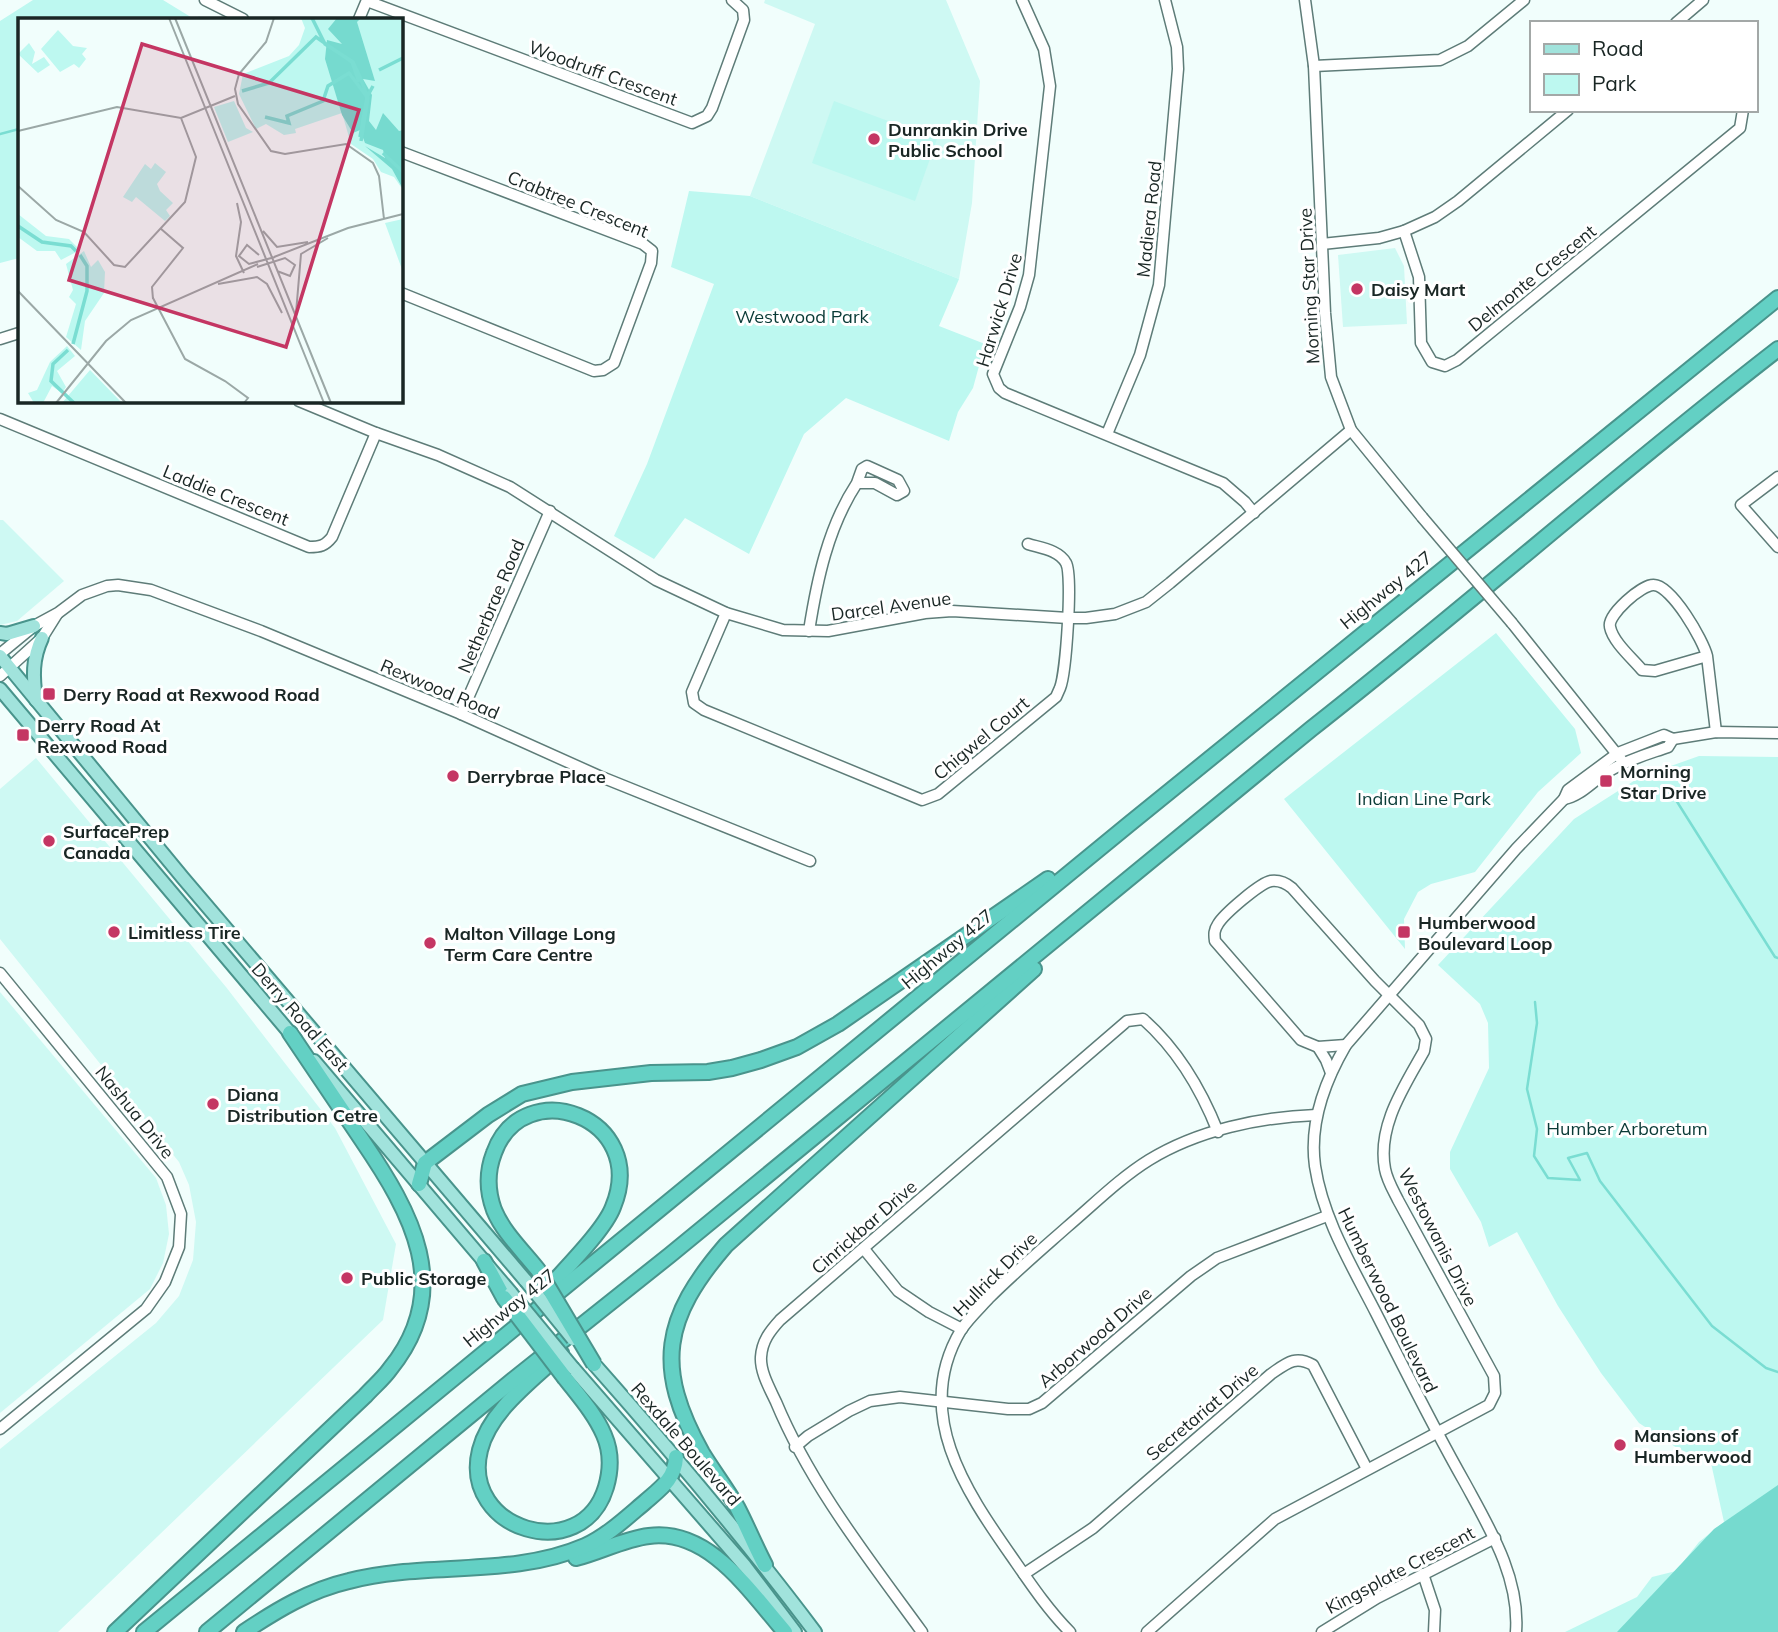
<svg xmlns="http://www.w3.org/2000/svg" width="1778" height="1632" font-family="Mulish,sans-serif">
<style>
.built{fill:#cef9f3}
.green{fill:#bdf8f0}
.forest{fill:#76dacf}
.lines{fill:none;stroke-linecap:round;stroke-linejoin:round}
.stream{stroke:#7addd2;stroke-width:2.5}
.minor-casing{stroke:#5e7c78;stroke-width:13}
.major-casing{stroke:#49948c;stroke-width:16}
.highway-casing{stroke:#49948c;stroke-width:18}
.minor{stroke:#fff;stroke-width:10}
.major{stroke:#a1e3dc;stroke-width:12}
.highway{stroke:#63d0c4;stroke-width:14}
.minor-bridge-casing{stroke:#5e7c78;stroke-width:13;stroke-linecap:butt}
.major-bridge-casing{stroke:#49948c;stroke-width:16;stroke-linecap:butt}
.highway-bridge-casing{stroke:#49948c;stroke-width:18;stroke-linecap:butt}
.minor-bridge{stroke:#fff;stroke-width:10}
.major-bridge{stroke:#a1e3dc;stroke-width:12}
.highway-bridge{stroke:#63d0c4;stroke-width:14}
.poi-dot{fill:#c43663;stroke:#fff;stroke-width:2.5}
.labels{text-anchor:middle;dominant-baseline:central;stroke-width:6;stroke-linejoin:round;paint-order:stroke}
.street-label{font-size:18px;fill:#192624;stroke:#fff}
.poi-label{font-size:18px;font-weight:bold;fill:#192624;stroke:#fff;text-anchor:start}
.park-label{font-size:18px;fill:#093a36;stroke:#fff}
.inset-river{fill:none;stroke:#7addd2;stroke-width:3.5}
.inset-road{fill:none;stroke:#9ba8a6;stroke-width:2}
.view{fill:#c43663;fill-opacity:0.15;stroke:#c43663;stroke-width:3.5}
.inset-edge{fill:none;stroke:#192624;stroke-width:3.5}
</style>
<rect width="100%" height="100%" fill="#f1fefc"/>
<g class="built">
<polygon points="765,0 946,0 980,81 972,203 959,279 750,196 815,24 764,3"/>
<polygon points="1395,248 1404,266 1407,324 1343,327 1338,255"/>
<polygon points="0,520 3,520 64,581 17,621 0,625"/>
<polygon points="36,758 226,987 335,1128 396,1244 383,1320 58,1632 0,1632 0,1449 156,1323 179,1296 193,1260 196,1222 189,1185 179,1162 0,939 0,789"/>
<polygon points="0,992 156,1178 166,1205 169,1234 163,1263 150,1289 0,1413"/>
</g>
<g class="green">
<polygon points="33,0 163,0 194,19 19,19 19,258 0,263 0,21"/>
<polygon points="834,101 937,139 915,201 812,163"/>
<polygon points="689,191 750,196 959,279 939,326 985,344 973,388 958,412 949,441 846,398 804,434 749,554 685,518 654,559 614,536 647,464 714,284 671,267"/>
<polygon points="1496,633 1575,729 1581,753 1538,792 1475,872 1431,884 1418,892 1404,919 1405,949 1284,799"/>
<polygon points="1699,756 1778,757 1778,1632 1565,1632 1637,1597 1652,1577 1676,1571 1699,1542 1724,1522 1711,1463 1677,1448 1639,1423 1601,1373 1558,1306 1517,1232 1489,1247 1481,1222 1450,1169 1450,1152 1489,1068 1488,1023 1480,1004 1438,965 1574,819 1640,777"/>
</g>
<polygon class="forest" points="1778,1485 1778,1632 1617,1632 1714,1529"/>
<g class="lines">
<g class="stream">
<polyline points="198,19 199,18"/>
<polyline points="0,134 19,129"/>
<polyline points="1669,789 1775,957 1778,958"/>
<polyline points="1535,1002 1537,1023 1527,1089 1537,1129 1534,1156 1548,1178 1580,1180 1568,1158 1587,1153 1600,1181 1712,1326 1766,1368 1778,1372"/>
</g>
<g class="minor-casing">
<g id="minor">
<polyline points="205,0 243,19"/>
<polyline points="1022,0 1044,49 1050,86 1029,275 1020,307 993,374 999,388 1005,393 1223,483 1245,502 1254,513"/>
<polyline points="1305,0 1314,66 1325,313 1331,377 1351,430 1422,517"/>
<polyline points="367,1 692,123 707,116 712,108 744,20 743,10 732,0"/>
<polyline points="359,19 367,0"/>
<polyline points="1676,23 1703,0"/>
<polyline points="1314,66 1440,60 1468,46 1524,0"/>
<polyline points="401,152 643,244 652,251 651,263 614,363 603,370 594,371 401,293"/>
<polyline points="1404,231 1419,277 1421,343 1432,362 1445,366 1457,360 1740,128 1743,110"/>
<polyline points="1322,244 1379,238 1404,231 1435,217 1458,201 1568,110"/>
<polyline points="0,339 19,333"/>
<polyline points="299,401 376,433 438,455 510,487 656,580 726,613 783,630 828,631 925,613 952,611 1068,618 1086,618 1115,614 1146,602 1170,583 1351,430"/>
<path d="M 0,419 L 309,547 C 320,547 325,546 332,537 L 376,433"/>
<polyline points="1107,434 1140,355 1159,285 1178,69 1177,47 1165,0"/>
<polyline points="1778,477 1741,505 1778,547"/>
<path d="M 726,613 L 692,692 L 694,703 L 704,710 L 922,800 L 938,794 L 1056,697 L 1060,688 C 1066,673 1073,575 1066,563 C 1059,550 1041,548 1028,544"/>
<polyline points="1512,623 1624,763"/>
<path d="M 809,631 C 817,580 828,527 857,483 L 875,483 L 897,495 L 904,491 L 898,480 L 867,466 L 862,469 L 857,483"/>
<polyline points="0,654 34,626 58,613 82,595 107,586 118,585 151,590 261,631 461,714 599,776 810,861"/>
<path d="M 1707,656 C 1703,640 1672,586 1654,585 C 1642,584 1607,615 1610,627 C 1613,642 1632,658 1642,670 L 1655,671 L 1707,656 L 1716,732"/>
<polyline points="0,676 42,638 57,614"/>
<polyline points="461,714 550,511"/>
<path d="M 1564,799 C 1582,796 1595,778 1611,770 C 1629,759 1648,754 1668,747 L 1673,739"/>
<polyline points="0,973 167,1177 181,1214 179,1247 165,1282 146,1309 0,1429"/>
<polyline points="1318,1047 1326,1060 1331,1073"/>
<polyline points="864,1249 898,1291 929,1312 962,1329"/>
<polyline points="795,1447 808,1436 849,1411 870,1401 900,1397 1008,1409 1029,1409 1042,1403 1191,1276 1217,1258 1327,1216"/>
<path d="M 1024,1574 L 1093,1528 L 1271,1374 C 1287,1363 1295,1355 1313,1365 L 1367,1469"/>
<polyline points="1423,1574 1435,1610 1434,1632"/>
<path d="M 922,1632 C 869,1559 811,1486 776,1402 C 770,1389 760,1372 761,1357 C 762,1341 770,1331 780,1320 L 1127,1021 L 1143,1019 C 1178,1050 1201,1089 1218,1132"/>
<path d="M 1070,1632 C 1048,1610 1030,1583 1012,1557 C 965,1490 912,1412 961,1330 C 969,1318 980,1308 989,1298 C 1014,1273 1041,1250 1067,1227 C 1094,1204 1120,1178 1149,1160 C 1198,1130 1260,1117 1316,1115"/>
<path d="M 1147,1632 L 1275,1519 L 1489,1405 L 1495,1393 L 1494,1376 L 1398,1200 C 1393,1190 1387,1180 1385,1169 C 1377,1126 1404,1087 1424,1051 L 1426,1039 L 1419,1025 L 1375,981 L 1292,888 C 1286,883 1279,880 1271,881 C 1260,883 1224,914 1218,924 C 1214,930 1214,934 1215,941 L 1301,1040 L 1318,1047 L 1346,1045"/>
<polyline points="1322,1632 1377,1598 1495,1538"/>
<path d="M 1516,1632 C 1520,1578 1490,1529 1465,1483 C 1433,1427 1405,1370 1376,1313 C 1352,1266 1323,1219 1315,1166 C 1309,1123 1325,1081 1346,1045 L 1516,849 L 1564,799 L 1568,790 L 1618,753 L 1664,735 L 1673,739 L 1716,732 L 1778,733"/>
</g>
</g>
<g class="major-casing">
<g id="major">
<polyline points="0,633 7,634 34,626"/>
<polyline points="0,656 183,878 526,1281"/>
<polyline points="0,689 295,1039"/>
<path d="M 36,700 C 33,677 32,659 42,638"/>
<polyline points="314,1061 511,1293"/>
<path d="M 594,1364 C 671,1451 745,1539 815,1632"/>
<polyline points="573,1368 745,1566 795,1632"/>
</g>
</g>
<g class="highway-casing">
<g id="highway">
<polyline points="419,1184 425,1163 488,1115 522,1094 572,1082 651,1073 708,1072 732,1068 761,1060 797,1047 838,1024 1048,879"/>
<polyline points="484,1261 504,1298"/>
<path d="M 538,1270 C 523,1251 503,1232 494,1210 C 487,1191 487,1171 494,1153 C 523,1072 650,1117 613,1207 C 604,1231 561,1273 543,1294"/>
<path d="M 561,1353 C 533,1380 490,1410 480,1450 C 460,1530 582,1567 606,1487 C 611,1470 611,1451 604,1435 C 595,1414 579,1396 565,1378"/>
<path d="M 576,1558 C 600,1552 624,1539 649,1536 C 709,1528 750,1592 785,1632"/>
<path d="M 765,1565 C 755,1546 747,1526 737,1507 C 726,1488 713,1471 702,1453 C 654,1367 663,1318 726,1245 L 1034,969"/>
<path d="M 115,1632 L 365,1396 C 373,1387 383,1379 390,1369 C 455,1289 411,1212 362,1140 C 338,1104 314,1069 290,1033"/>
<polyline points="144,1632 1128,825 1778,298"/>
<path d="M 207,1632 L 513,1380 L 670,1255 L 1311,729 C 1469,605 1619,472 1778,349"/>
<path d="M 244,1632 C 277,1610 310,1590 349,1581 C 425,1561 511,1578 585,1546 C 607,1536 626,1518 645,1502 C 661,1488 675,1479 676,1457"/>
</g>
</g>
<use href="#minor" class="minor"/>
<use href="#major" class="major"/>
<use href="#highway" class="highway"/>
<g class="minor-bridge-casing">
<polyline id="minor-bridge" points="1422,517 1512,623"/>
</g>
<g class="major-bridge-casing">
<g id="major-bridge">
<polyline points="526,1281 573,1339"/>
<polyline points="511,1293 573,1368"/>
</g>
</g>
<g class="highway-bridge-casing">
<g id="highway-bridge">
<polyline points="538,1270 594,1364"/>
<polyline points="504,1298 565,1378"/>
</g>
</g>
<use href="#minor-bridge" class="minor-bridge"/>
<use href="#major-bridge" class="major-bridge"/>
<use href="#highway-bridge" class="highway-bridge"/>
</g>
<g class="poi-dot">
<circle cx="874" cy="139" r="7"/>
<circle cx="1357" cy="289" r="7"/>
<rect x="42" y="687" width="14" height="14" rx="3.5"/>
<rect x="16" y="728" width="14" height="14" rx="3.5"/>
<circle cx="453" cy="776" r="7"/>
<rect x="1599" y="774" width="14" height="14" rx="3.5"/>
<circle cx="49" cy="841" r="7"/>
<circle cx="114" cy="932" r="7"/>
<rect x="1397" y="925" width="14" height="14" rx="3.5"/>
<circle cx="430" cy="943" r="7"/>
<circle cx="213" cy="1104" r="7"/>
<circle cx="347" cy="1278" r="7"/>
<circle cx="1620" cy="1445" r="7"/>
</g>
<g class="labels">
<g class="street-label">
<text transform="translate(603 73) rotate(20)">Woodruff Crescent</text>
<text transform="translate(578 204) rotate(22)">Crabtree Crescent</text>
<text transform="translate(1149 219) rotate(-84)">Madiera Road</text>
<text transform="translate(1532 278) rotate(-39)">Delmonte Crescent</text>
<text transform="translate(1309 286) rotate(-93)">Morning Star Drive</text>
<text transform="translate(999 310) rotate(-73)">Harwick Drive</text>
<text transform="translate(226 495) rotate(22)">Laddie Crescent</text>
<text transform="translate(1386 590) rotate(-39)">Highway 427</text>
<text transform="translate(491 606) rotate(-67)">Netherbrae Road</text>
<text transform="translate(891 606) rotate(-8)">Darcel Avenue</text>
<text transform="translate(440 689) rotate(23)">Rexwood Road</text>
<text transform="translate(981 738) rotate(-40)">Chigwel Court</text>
<text transform="translate(947 949) rotate(-40)">Highway 427</text>
<text transform="translate(300 1017) rotate(49)">Derry Road East</text>
<text transform="translate(135 1112) rotate(51)">Nashua Drive</text>
<text transform="translate(864 1227) rotate(-41)">Cinrickbar Drive</text>
<text transform="translate(1438 1237) rotate(63)">Westowanis Drive</text>
<text transform="translate(995 1274) rotate(-45)">Hullrick Drive</text>
<text transform="translate(1388 1300) rotate(64)">Humberwood Boulevard</text>
<text transform="translate(509 1308) rotate(-39)">Highway 427</text>
<text transform="translate(1095 1337) rotate(-41)">Arborwood Drive</text>
<text transform="translate(1202 1412) rotate(-40)">Secretariat Drive</text>
<text transform="translate(686 1444) rotate(49)">Rexdale Boulevard</text>
<text transform="translate(1400 1570) rotate(-28)">Kingsplate Crescent</text>
</g>
<g class="poi-label">
<text x="888" y="129">Dunrankin Drive<tspan x="888" dy="21">Public School</tspan></text>
<text x="1371" y="289">Daisy Mart</text>
<text x="63" y="694">Derry Road at Rexwood Road</text>
<text x="37" y="725">Derry Road At<tspan x="37" dy="21">Rexwood Road</tspan></text>
<text x="1620" y="771">Morning<tspan x="1620" dy="21">Star Drive</tspan></text>
<text x="467" y="776">Derrybrae Place</text>
<text x="63" y="831">SurfacePrep<tspan x="63" dy="21">Canada</tspan></text>
<text x="1418" y="922">Humberwood<tspan x="1418" dy="21">Boulevard Loop</tspan></text>
<text x="128" y="932">Limitless Tire</text>
<text x="444" y="933">Malton Village Long<tspan x="444" dy="21">Term Care Centre</tspan></text>
<text x="227" y="1094">Diana<tspan x="227" dy="21">Distribution Cetre</tspan></text>
<text x="361" y="1278">Public Storage</text>
<text x="1634" y="1435">Mansions of<tspan x="1634" dy="21">Humberwood</tspan></text>
</g>
<g class="park-label">
<text x="802" y="316">Westwood Park</text>
<text x="1424" y="798">Indian Line Park</text>
<text x="1627" y="1128">Humber Arboretum</text>
</g>
</g>
<g transform="translate(18 18)">
<rect width="385" height="385" fill="#f1fefc"/>
<path d="M 283,0 L 385,0 L 385,172 L 376,159 L 363,154 L 355,141 L 333,126 L 324,95 L 277,111 L 278,115 L 266,117 L 248,106 L 238,111 L 221,76 L 225,56 L 271,38 L 281,27 L 287,10 ZM 40,12 L 55,28 L 69,30 L 64,36 L 68,41 L 61,50 L 56,46 L 42,54 L 23,31 ZM 11,25 L 17,34 L 14,46 L 26,39 L 32,47 L 20,55 L 0,36 ZM 216,83 L 228,110 L 235,114 L 210,124 L 196,89 ZM 137,145 L 148,154 L 139,166 L 142,173 L 155,185 L 148,192 L 152,198 L 147,203 L 118,179 L 114,184 L 105,179 L 127,146 L 133,151 ZM 0,196 L 28,218 L 51,221 L 62,232 L 43,242 L 37,233 L 19,233 L 0,219 ZM 385,201 L 385,254 L 367,205 ZM 66,233 L 73,249 L 80,242 L 87,254 L 86,275 L 67,303 L 63,332 L 48,319 L 58,286 L 51,279 L 55,272 L 48,246 ZM 49,328 L 57,338 L 39,353 L 48,369 L 44,375 L 34,368 L 25,385 L 16,385 L 10,375 L 19,372 L 32,344 ZM 72,352 L 104,385 L 44,385 Z" fill="#bdf8f0"/>
<path d="M 319,0 L 343,0 L 339,4 L 357,63 L 345,61 L 354,77 L 351,103 L 358,112 L 365,95 L 381,113 L 385,112 L 385,171 L 374,151 L 347,128 L 367,140 L 365,132 L 347,125 L 342,112 L 335,115 L 324,97 L 307,41 L 309,22 L 324,26 L 310,11 Z" fill="#76dacf"/>
<path class="inset-river" d="M 294,0 L 307,26 L 335,44 L 342,59 L 350,80 L 343,123M 361,52 L 385,40M 224,73 L 251,65 L 298,19 L 334,44 L 341,64M 247,99 L 271,105 L 269,98 L 305,83 L 310,68 L 331,55 L 349,79M 342,119 L 349,79 L 355,68M 365,135 L 385,154M 0,208 L 24,224 L 53,228 L 58,233M 55,326 L 69,273 L 69,248 L 62,237M 50,332 L 35,346 L 33,363 L 56,385"/>
<path class="inset-road" d="M 151,0 L 306,385M 157,0 L 313,385M 256,0 L 248,24 L 221,56 L 217,71 L 220,86 L 253,133 L 267,136 L 328,126 L 355,145 L 361,158 L 366,201M 0,113 L 99,89 L 163,100 L 217,78M 0,168 L 38,202 L 66,214 L 96,247 L 107,249 L 167,184 L 178,139 L 163,100M 219,185 L 223,204 L 218,238 L 226,255M 245,213 L 259,229 L 290,224M 241,237 L 229,227 L 221,238 L 231,246 L 257,239M 256,239 L 330,210 L 385,196M 239,249 L 267,240 L 277,247 L 272,258 L 259,253M 200,266 L 239,259 L 249,266 L 264,295M 0,273 L 108,385M 135,280 L 167,341 L 207,363 L 230,380 L 226,385M 135,281 L 134,269 L 165,230 L 142,210M 278,295 L 283,236 L 310,220M 38,385 L 88,323 L 113,302 L 240,246"/>
<path class="view" d="M 124,26 L 341,92 L 268,329 L 51,262 Z"/>
<rect width="385" height="385" class="inset-edge"/>
</g>
<rect x="1530" y="21" width="228" height="91" fill="#ffffff" stroke="#a3a8a7" stroke-width="2"/>
<rect x="1544" y="44" width="35" height="10" fill="#a1e3dc" stroke="#a3a8a7" stroke-width="2"/>
<text x="1592" y="56" font-size="21" fill="#192624">Road</text>
<rect x="1544" y="74" width="35" height="21" fill="#bdf8f0" stroke="#a3a8a7" stroke-width="2"/>
<text x="1592" y="91" font-size="21" fill="#192624">Park</text>
</svg>
